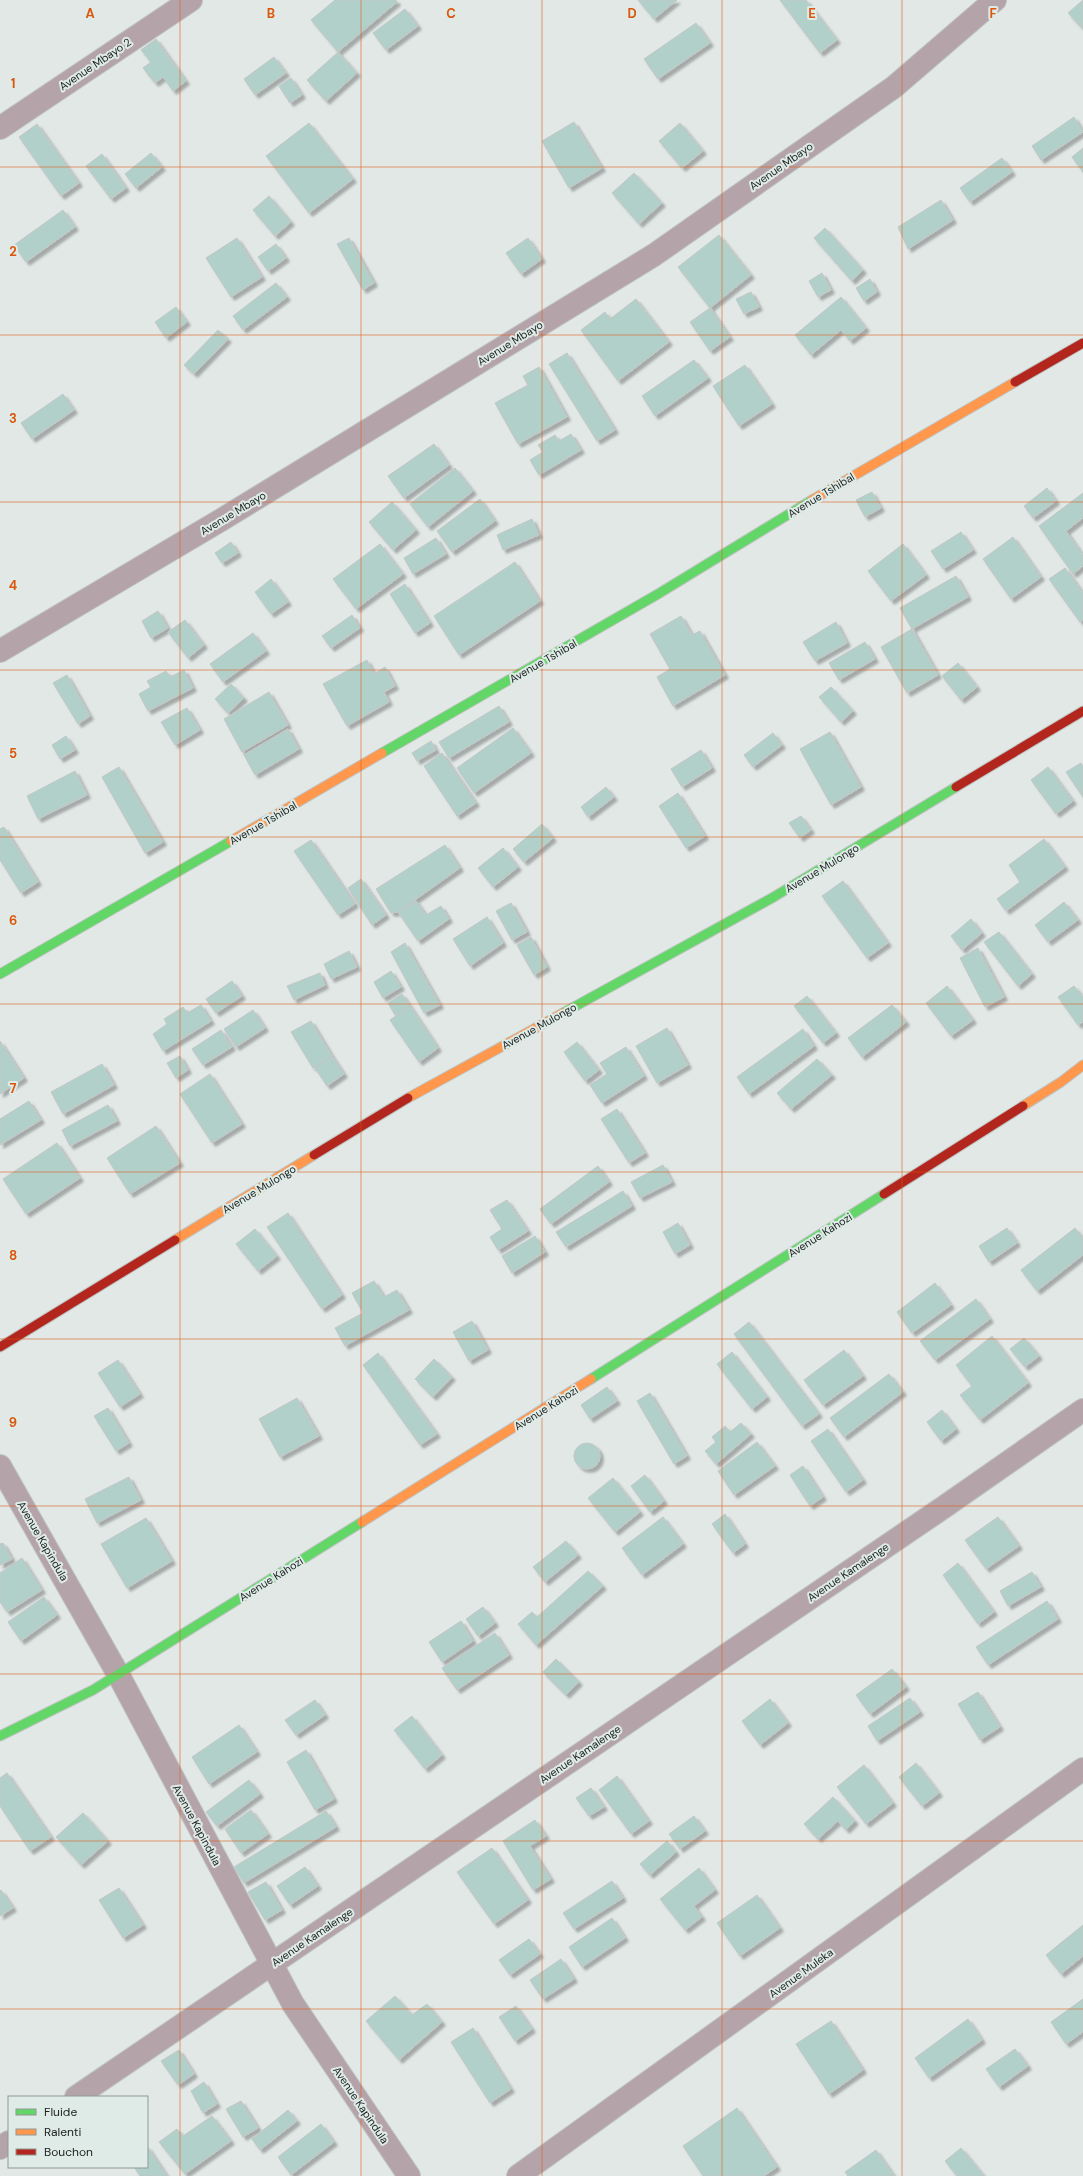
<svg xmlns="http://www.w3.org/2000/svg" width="1083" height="2176" font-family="'DM Sans',sans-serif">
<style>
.building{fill:#b2d0ca;stroke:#c2c6c5;filter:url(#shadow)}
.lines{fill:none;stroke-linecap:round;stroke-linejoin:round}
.street-casing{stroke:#bec3c1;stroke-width:24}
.fast-casing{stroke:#bec3c1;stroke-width:11}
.slow-casing{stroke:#bec3c1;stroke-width:11}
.jam-casing{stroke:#bec3c1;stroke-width:11}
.street{stroke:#b5a3aa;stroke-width:22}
.fast{stroke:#63d668;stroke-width:9}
.slow{stroke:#ff974d;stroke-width:9}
.jam{stroke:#b3261e;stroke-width:9}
.grid{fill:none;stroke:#de560d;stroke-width:1;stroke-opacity:0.55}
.labels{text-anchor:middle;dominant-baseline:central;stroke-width:4;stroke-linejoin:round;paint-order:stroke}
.street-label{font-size:11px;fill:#1b1f1e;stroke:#deebe7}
.grid-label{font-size:13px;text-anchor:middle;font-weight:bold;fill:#de560d;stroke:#deebe7;stroke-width:4;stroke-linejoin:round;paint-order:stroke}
</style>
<defs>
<filter id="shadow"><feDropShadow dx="3.5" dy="3.5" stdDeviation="1" flood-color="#0004"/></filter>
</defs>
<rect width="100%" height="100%" fill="#e1e8e6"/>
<g class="building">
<polygon points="335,0 396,0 397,2 338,52 311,20"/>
<polygon points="638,0 677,0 654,19"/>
<polygon points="780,0 806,0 837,40 820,53"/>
<polygon points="1083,0 1083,29 1068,13"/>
<polygon points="405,9 418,26 386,50 373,33"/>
<polygon points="696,23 710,43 658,79 644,59"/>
<polygon points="156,39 186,81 173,91 163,77 155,83 143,68 151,62 141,50"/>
<polygon points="338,52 357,73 326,101 307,80"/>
<polygon points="274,57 286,73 255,95 244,79"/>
<polygon points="291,78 302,95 290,103 279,86"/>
<polygon points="1074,117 1083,132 1041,160 1032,146"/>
<polygon points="574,122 602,168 569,188 542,141"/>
<polygon points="309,123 353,179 309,213 266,156"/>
<polygon points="680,123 703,151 682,168 659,141"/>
<polygon points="37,124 79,183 61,196 19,137"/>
<polygon points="1083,148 1083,172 1072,157"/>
<polygon points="151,153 162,167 136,188 125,174"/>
<polygon points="102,154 126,188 111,199 86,166"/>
<polygon points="1002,158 1012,172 970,202 960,188"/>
<polygon points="634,173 662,203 639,224 612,193"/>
<polygon points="269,196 291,222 275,236 253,210"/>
<polygon points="941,200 953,220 908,249 898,227"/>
<polygon points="63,210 75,227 26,262 14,245"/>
<polygon points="825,228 863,270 852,281 814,238"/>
<polygon points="719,235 751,275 710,308 678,267"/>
<polygon points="237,238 262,277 231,297 206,258"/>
<polygon points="349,238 374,283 363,290 337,244"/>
<polygon points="528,238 542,259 521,274 506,253"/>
<polygon points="276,244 286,258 268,271 258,257"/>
<polygon points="822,273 831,290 818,297 809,281"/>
<polygon points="870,279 877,292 864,301 856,288"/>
<polygon points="276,283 287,297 243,330 233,316"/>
<polygon points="751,292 759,307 744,314 736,299"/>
<polygon points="841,297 866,328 850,341 841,330 811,355 795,335"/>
<polygon points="636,299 669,342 618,381 581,330 605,312 610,319"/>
<polygon points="176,307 187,322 166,338 155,322"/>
<polygon points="710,308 730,337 710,351 690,322"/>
<polygon points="218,330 228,339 194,374 184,365"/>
<polygon points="567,353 615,430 597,441 549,364"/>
<polygon points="694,360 708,378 655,416 642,396"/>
<polygon points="745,365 772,404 739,426 713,386"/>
<polygon points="539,367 567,417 518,444 495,403 528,385 523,376"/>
<polygon points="63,394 74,410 32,439 21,423"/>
<polygon points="571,434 581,450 539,475 530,460 543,452 538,445 555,435 559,441"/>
<polygon points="434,444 449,465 404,498 388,476"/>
<polygon points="455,468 473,491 428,527 410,504"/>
<polygon points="1047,488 1056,501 1033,518 1024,506"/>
<polygon points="872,492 881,508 865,517 856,500"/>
<polygon points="1083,493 1083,518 1066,531 1083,555 1083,566 1073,574 1039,526"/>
<polygon points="480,499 495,521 452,552 437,531"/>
<polygon points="392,502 416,530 393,550 369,522"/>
<polygon points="532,519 539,535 503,550 497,535"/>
<polygon points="961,532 973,550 943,569 931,551"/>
<polygon points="1013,537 1041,577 1011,599 983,559"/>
<polygon points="436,538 446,554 413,574 404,558"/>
<polygon points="231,542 238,553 222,563 215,553"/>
<polygon points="380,544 403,574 356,609 333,579"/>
<polygon points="903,544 926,575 891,601 868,571"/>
<polygon points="515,562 540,601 459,655 434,616"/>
<polygon points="1065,568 1083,593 1083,620 1080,622 1049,579"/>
<polygon points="956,576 968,597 912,629 900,608"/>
<polygon points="271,579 288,602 271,614 255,592"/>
<polygon points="405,584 430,623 415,633 390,594"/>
<polygon points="158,611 168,628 151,638 142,621"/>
<polygon points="352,615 360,628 331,648 322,636"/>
<polygon points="681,616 692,635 700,631 725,675 673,706 657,677 670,669 650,634"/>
<polygon points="185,620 204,645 188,658 168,632"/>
<polygon points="836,622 847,643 815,661 803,642"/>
<polygon points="912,629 938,675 907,693 881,647"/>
<polygon points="253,633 266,651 223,682 210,664"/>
<polygon points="865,642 875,659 839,680 829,663"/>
<polygon points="367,660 374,674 385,667 395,686 384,692 389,702 347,726 323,684"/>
<polygon points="958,663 977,687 961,700 942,676"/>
<polygon points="184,670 193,688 148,711 139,694 151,687 147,681 166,671 170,677"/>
<polygon points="67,675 90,716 78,724 53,683"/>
<polygon points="231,684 244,698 228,713 215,699"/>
<polygon points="831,687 853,711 841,722 819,697"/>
<polygon points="269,692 288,725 242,752 224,719"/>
<polygon points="499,706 509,722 449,758 439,742"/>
<polygon points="187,708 200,730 175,745 161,722"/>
<polygon points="513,728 531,753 474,793 457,768"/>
<polygon points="288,729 299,749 255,775 244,755"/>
<polygon points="830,732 861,787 831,805 800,749"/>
<polygon points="773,733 782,745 753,767 744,755"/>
<polygon points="66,736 75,750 60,759 52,745"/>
<polygon points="431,741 436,750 417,761 412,753"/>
<polygon points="701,750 712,768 682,787 671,769"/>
<polygon points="442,753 476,803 457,816 424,766"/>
<polygon points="1081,763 1083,766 1083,797 1066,772"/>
<polygon points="119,767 163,842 145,853 102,777"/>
<polygon points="1048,767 1073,801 1056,814 1031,780"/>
<polygon points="75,771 87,795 38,819 27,796"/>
<polygon points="606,787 614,797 588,817 581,807"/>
<polygon points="678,793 705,836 686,848 659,806"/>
<polygon points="801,816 811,830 800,838 789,823"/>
<polygon points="542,824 553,838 524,862 513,849"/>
<polygon points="4,827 38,882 21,893 0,860 0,829"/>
<polygon points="1044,839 1065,867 1006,911 997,899 1020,882 1009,865"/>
<polygon points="311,840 355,904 338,915 294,851"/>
<polygon points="445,845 460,868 398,912 391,913 376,889"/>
<polygon points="503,848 518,867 493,887 478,868"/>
<polygon points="361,879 386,915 372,925 348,888"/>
<polygon points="843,881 888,943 867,958 822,896"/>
<polygon points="416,901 426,915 441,906 449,919 418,941 398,912"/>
<polygon points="1064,902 1078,920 1048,942 1035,925"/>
<polygon points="511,903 527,932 512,940 496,911"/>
<polygon points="487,917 503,943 470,966 453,939"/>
<polygon points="971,919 982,933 962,950 951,936"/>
<polygon points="999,932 1032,974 1018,986 984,942"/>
<polygon points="531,937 547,967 534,975 517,945"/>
<polygon points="405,943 440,1005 424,1013 391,952"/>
<polygon points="978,948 1004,997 985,1007 960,958"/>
<polygon points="349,951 357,967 331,979 324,964"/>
<polygon points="391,971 401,987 383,998 374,982"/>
<polygon points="320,973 325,985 294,1000 287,986"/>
<polygon points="232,981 242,996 216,1013 206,999"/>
<polygon points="947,986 973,1020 951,1036 926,1003"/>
<polygon points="1074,986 1083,997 1083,1022 1078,1025 1058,997"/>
<polygon points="402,994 410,1006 395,1015 388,1003"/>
<polygon points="807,996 836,1033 823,1043 794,1006"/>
<polygon points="201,1005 211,1021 163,1051 153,1034 167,1024 164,1019 183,1007 187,1013"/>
<polygon points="892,1005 906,1022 862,1057 848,1038"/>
<polygon points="410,1006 438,1048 419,1062 390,1020"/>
<polygon points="253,1010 265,1028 236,1047 224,1029"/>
<polygon points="311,1021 332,1056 313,1068 291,1032"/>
<polygon points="667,1028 688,1065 657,1083 636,1046"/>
<polygon points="803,1029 814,1046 749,1094 737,1077"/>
<polygon points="221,1030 232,1047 203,1065 192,1049"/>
<polygon points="0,1041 24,1078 0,1094"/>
<polygon points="577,1042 599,1070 585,1081 564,1052"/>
<polygon points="626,1047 644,1076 602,1103 590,1085 607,1074 600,1063"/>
<polygon points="180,1056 188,1070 176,1078 167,1063"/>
<polygon points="332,1056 344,1074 327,1086 315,1068"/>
<polygon points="817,1059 832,1075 791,1109 777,1093"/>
<polygon points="102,1064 114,1085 63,1114 51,1092"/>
<polygon points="210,1074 242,1124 212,1143 180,1094"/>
<polygon points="29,1101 41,1120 0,1145 0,1119"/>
<polygon points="108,1105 117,1121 70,1146 62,1130"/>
<polygon points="617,1109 645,1153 629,1163 601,1119"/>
<polygon points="156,1126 180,1163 130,1194 107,1158"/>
<polygon points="57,1143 80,1178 26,1214 3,1179"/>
<polygon points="663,1165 672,1182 640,1198 631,1182"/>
<polygon points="598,1166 609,1182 551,1224 540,1209"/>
<polygon points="623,1191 632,1206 566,1247 556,1232"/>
<polygon points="507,1200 528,1231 498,1250 490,1237 502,1229 490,1210"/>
<polygon points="288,1213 342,1295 322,1309 267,1227"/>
<polygon points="678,1223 690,1245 675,1254 663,1232"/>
<polygon points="1007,1228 1017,1243 989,1262 979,1246"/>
<polygon points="1075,1228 1083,1239 1083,1255 1037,1291 1021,1270"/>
<polygon points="255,1229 277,1256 258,1271 236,1244"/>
<polygon points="535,1236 545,1252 512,1273 502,1256"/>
<polygon points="374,1281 384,1297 397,1290 409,1310 345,1346 335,1328 363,1313 352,1293"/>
<polygon points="935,1283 951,1305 912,1333 897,1312"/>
<polygon points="976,1299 990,1319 935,1360 920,1341"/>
<polygon points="472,1321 488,1350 469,1361 453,1332"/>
<polygon points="749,1322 819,1414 802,1426 734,1334"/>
<polygon points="992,1336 1028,1383 980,1420 960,1395 972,1386 956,1365"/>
<polygon points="1024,1338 1039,1356 1025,1367 1010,1349"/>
<polygon points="844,1350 863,1376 823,1405 804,1380"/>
<polygon points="732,1352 767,1397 752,1409 717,1364"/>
<polygon points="378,1353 437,1434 420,1445 363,1365"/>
<polygon points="434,1359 452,1377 433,1397 415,1379"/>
<polygon points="118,1360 140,1394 120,1407 98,1373"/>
<polygon points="889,1374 903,1392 844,1437 830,1418"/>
<polygon points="607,1387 617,1401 590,1419 581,1405"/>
<polygon points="650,1393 687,1456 674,1464 637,1401"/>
<polygon points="297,1398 319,1436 280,1457 259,1419"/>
<polygon points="108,1408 129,1443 116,1451 94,1416"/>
<polygon points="942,1410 956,1429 941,1441 927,1422"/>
<polygon points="741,1423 751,1434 716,1464 705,1451 716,1442 712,1437 725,1426 730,1432"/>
<polygon points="828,1429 863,1480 846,1492 811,1441"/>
<polygon points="757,1442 775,1466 734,1495 718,1471"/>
<circle cx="587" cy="1456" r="13"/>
<polygon points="803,1466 823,1497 810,1506 790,1475"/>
<polygon points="645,1475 664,1501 650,1512 631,1486"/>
<polygon points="129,1477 141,1500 97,1523 85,1499"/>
<polygon points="613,1478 640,1512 615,1532 588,1498"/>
<polygon points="725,1514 745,1544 733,1553 712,1524"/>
<polygon points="663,1517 683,1544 642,1575 622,1548"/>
<polygon points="998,1517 1019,1546 986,1569 965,1540"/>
<polygon points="146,1518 172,1561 127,1588 101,1544"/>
<polygon points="566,1541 578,1555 545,1582 533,1567"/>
<polygon points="3,1543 12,1559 0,1565 0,1544"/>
<polygon points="22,1558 42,1590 7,1612 0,1602 0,1573"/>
<polygon points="958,1563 994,1612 978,1624 943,1575"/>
<polygon points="588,1571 603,1586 536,1645 518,1624 532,1612 537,1617"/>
<polygon points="1032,1572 1041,1587 1008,1606 1000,1591"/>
<polygon points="44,1597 57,1615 21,1641 8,1622"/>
<polygon points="1047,1601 1058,1619 988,1665 976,1647"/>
<polygon points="483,1607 495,1623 478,1636 466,1619"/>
<polygon points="461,1621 473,1641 442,1662 429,1642"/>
<polygon points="495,1633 509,1655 457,1690 442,1668"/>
<polygon points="556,1659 579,1682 566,1695 543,1672"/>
<polygon points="892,1669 906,1687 870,1714 856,1695"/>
<polygon points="978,1692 1000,1727 980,1740 958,1704"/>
<polygon points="910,1698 920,1712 877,1741 868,1726"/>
<polygon points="770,1699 788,1723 760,1745 742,1721"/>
<polygon points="315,1700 325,1715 296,1735 285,1720"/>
<polygon points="412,1716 442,1755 425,1769 394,1730"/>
<polygon points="239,1725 257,1752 209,1784 192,1757"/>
<polygon points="306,1750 334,1799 315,1810 287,1762"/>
<polygon points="916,1763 939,1793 922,1806 899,1777"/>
<polygon points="864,1765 893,1803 866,1824 837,1787"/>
<polygon points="7,1773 51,1837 30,1851 0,1806 0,1778"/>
<polygon points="617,1776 649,1821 631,1834 599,1790"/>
<polygon points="249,1780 260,1794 217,1826 206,1812"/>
<polygon points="591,1788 604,1807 589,1816 576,1798"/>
<polygon points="833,1797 855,1821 846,1830 838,1821 818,1839 804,1824"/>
<polygon points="251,1810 268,1834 241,1853 225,1829"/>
<polygon points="326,1811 336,1827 244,1883 234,1867"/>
<polygon points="83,1813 108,1841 81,1865 56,1837"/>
<polygon points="694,1816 705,1831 680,1849 669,1834"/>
<polygon points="535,1820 546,1836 530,1846 551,1879 533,1890 503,1841"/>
<polygon points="667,1841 676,1852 650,1875 640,1864"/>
<polygon points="492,1848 528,1900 494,1924 457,1872"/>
<polygon points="305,1867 318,1886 290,1905 277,1886"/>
<polygon points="699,1868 715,1890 694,1906 702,1917 685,1930 660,1899"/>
<polygon points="612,1881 623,1898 574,1929 563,1913"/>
<polygon points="266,1882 282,1910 265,1920 248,1892"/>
<polygon points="119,1888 143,1925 123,1938 99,1900"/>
<polygon points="1,1890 13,1908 0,1916 0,1891"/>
<polygon points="757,1895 780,1928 740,1956 717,1923"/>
<polygon points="612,1918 625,1938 582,1967 569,1947"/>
<polygon points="1083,1925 1083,1956 1061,1974 1046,1955"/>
<polygon points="529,1939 540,1954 510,1975 499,1960"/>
<polygon points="561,1959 574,1979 543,1999 530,1980"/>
<polygon points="395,1996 412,2015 427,2004 442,2022 399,2060 366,2021"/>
<polygon points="1083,1999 1083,2032 1066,2044 1051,2022"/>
<polygon points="516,2006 532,2029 515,2041 499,2017"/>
<polygon points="968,2019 982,2040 929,2078 915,2058"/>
<polygon points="831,2021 863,2070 829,2094 796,2044"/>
<polygon points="473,2028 511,2089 490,2103 451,2042"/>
<polygon points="1015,2049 1028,2066 999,2087 986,2069"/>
<polygon points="179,2050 194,2074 178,2085 161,2061"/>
<polygon points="204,2082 217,2104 203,2113 191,2091"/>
<polygon points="241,2101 258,2128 243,2137 226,2109"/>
<polygon points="737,2108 777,2167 764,2176 703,2176 683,2146"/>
<polygon points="288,2110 297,2121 260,2150 252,2139"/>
<polygon points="212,2116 231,2141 185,2174 159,2142 177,2129 183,2136"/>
<polygon points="321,2124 334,2142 291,2175 278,2157"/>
<polygon points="147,2146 167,2176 140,2176 134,2167 147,2167"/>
<polygon points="961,2148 984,2176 957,2176 945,2161"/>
<polygon points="876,2150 894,2176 848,2176 845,2172"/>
</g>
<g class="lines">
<g class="street-casing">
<g id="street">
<polyline points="0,128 191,0"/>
<polyline points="0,651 221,520 654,255 894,87 995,0"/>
<polyline points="0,1466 118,1674 293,2004 409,2176"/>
<polyline points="76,2097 944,1507 1083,1410"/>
<polyline points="0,2148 9,2142"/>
<polyline points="518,2176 1083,1769"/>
</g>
</g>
<g class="fast-casing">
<g id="fast">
<polyline points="382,753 658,594 812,500"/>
<polyline points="0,974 231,841"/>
<polyline points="563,1013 772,898 956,787"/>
<polyline points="591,1379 884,1194"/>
<polyline points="0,1736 93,1690 362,1522"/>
</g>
</g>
<g class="slow-casing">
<g id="slow">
<polyline points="812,500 1015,382"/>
<polyline points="231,841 382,753"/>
<polyline points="408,1098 563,1013"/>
<polyline points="1023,1106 1061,1082 1083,1065"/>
<polyline points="175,1240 314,1155"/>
<polyline points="362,1522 591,1379"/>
</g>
</g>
<g class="jam-casing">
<g id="jam">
<polyline points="1015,382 1083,343"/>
<polyline points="956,787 1083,711"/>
<polyline points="314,1155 408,1098"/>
<polyline points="884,1194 1023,1106"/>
<polyline points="0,1347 175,1240"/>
</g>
</g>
<use href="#street" class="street"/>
<use href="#fast" class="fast"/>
<use href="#slow" class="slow"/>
<use href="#jam" class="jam"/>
</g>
<path class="grid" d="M 180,0 L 180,2176M 361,0 L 361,2176M 542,0 L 542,2176M 722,0 L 722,2176M 902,0 L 902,2176M 0,167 L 1083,167M 0,335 L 1083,335M 0,502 L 1083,502M 0,670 L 1083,670M 0,837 L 1083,837M 0,1004 L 1083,1004M 0,1172 L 1083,1172M 0,1339 L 1083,1339M 0,1506 L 1083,1506M 0,1674 L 1083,1674M 0,1841 L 1083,1841M 0,2009 L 1083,2009"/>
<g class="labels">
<g class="street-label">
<text transform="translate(95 64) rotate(-34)">Avenue Mbayo 2</text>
<text transform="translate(781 166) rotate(-35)">Avenue Mbayo</text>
<text transform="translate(510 343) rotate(-32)">Avenue Mbayo</text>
<text transform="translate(821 495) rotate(-31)">Avenue Tshibal</text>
<text transform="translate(233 513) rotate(-31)">Avenue Mbayo</text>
<text transform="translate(543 661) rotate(-30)">Avenue Tshibal</text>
<text transform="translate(263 823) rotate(-30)">Avenue Tshibal</text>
<text transform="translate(822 868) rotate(-31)">Avenue Mulongo</text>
<text transform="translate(539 1026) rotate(-29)">Avenue Mulongo</text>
<text transform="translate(259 1189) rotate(-31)">Avenue Mulongo</text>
<text transform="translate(820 1235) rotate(-32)">Avenue Kahozi</text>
<text transform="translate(546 1408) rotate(-32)">Avenue Kahozi</text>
<text transform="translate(43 1541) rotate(60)">Avenue Kapindula</text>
<text transform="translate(848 1572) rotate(-34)">Avenue Kamalenge</text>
<text transform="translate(271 1579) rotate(-32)">Avenue Kahozi</text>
<text transform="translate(580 1754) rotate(-34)">Avenue Kamalenge</text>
<text transform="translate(197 1825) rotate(62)">Avenue Kapindula</text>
<text transform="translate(312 1937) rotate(-34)">Avenue Kamalenge</text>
<text transform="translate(801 1973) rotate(-36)">Avenue Muleka</text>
<text transform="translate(361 2105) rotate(56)">Avenue Kapindula</text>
</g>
</g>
<g class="grid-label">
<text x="90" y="18">A</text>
<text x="271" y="18">B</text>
<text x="451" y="18">C</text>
<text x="632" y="18">D</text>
<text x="812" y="18">E</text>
<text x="993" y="18">F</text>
<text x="13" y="88">1</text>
<text x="13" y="256">2</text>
<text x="13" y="423">3</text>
<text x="13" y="590">4</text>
<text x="13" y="758">5</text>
<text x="13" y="925">6</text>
<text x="13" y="1093">7</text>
<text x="13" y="1260">8</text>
<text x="13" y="1427">9</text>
</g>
<rect x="8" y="2096" width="140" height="72" fill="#deebe7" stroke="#909997"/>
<rect x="16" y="2109" width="20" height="6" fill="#63d668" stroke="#909997"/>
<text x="44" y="2116" font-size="12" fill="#1b1f1e">Fluide</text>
<rect x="16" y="2129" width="20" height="6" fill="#ff974d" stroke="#909997"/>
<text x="44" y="2136" font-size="12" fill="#1b1f1e">Ralenti</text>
<rect x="16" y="2149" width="20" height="6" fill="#b3261e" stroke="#909997"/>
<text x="44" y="2156" font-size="12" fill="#1b1f1e">Bouchon</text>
</svg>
